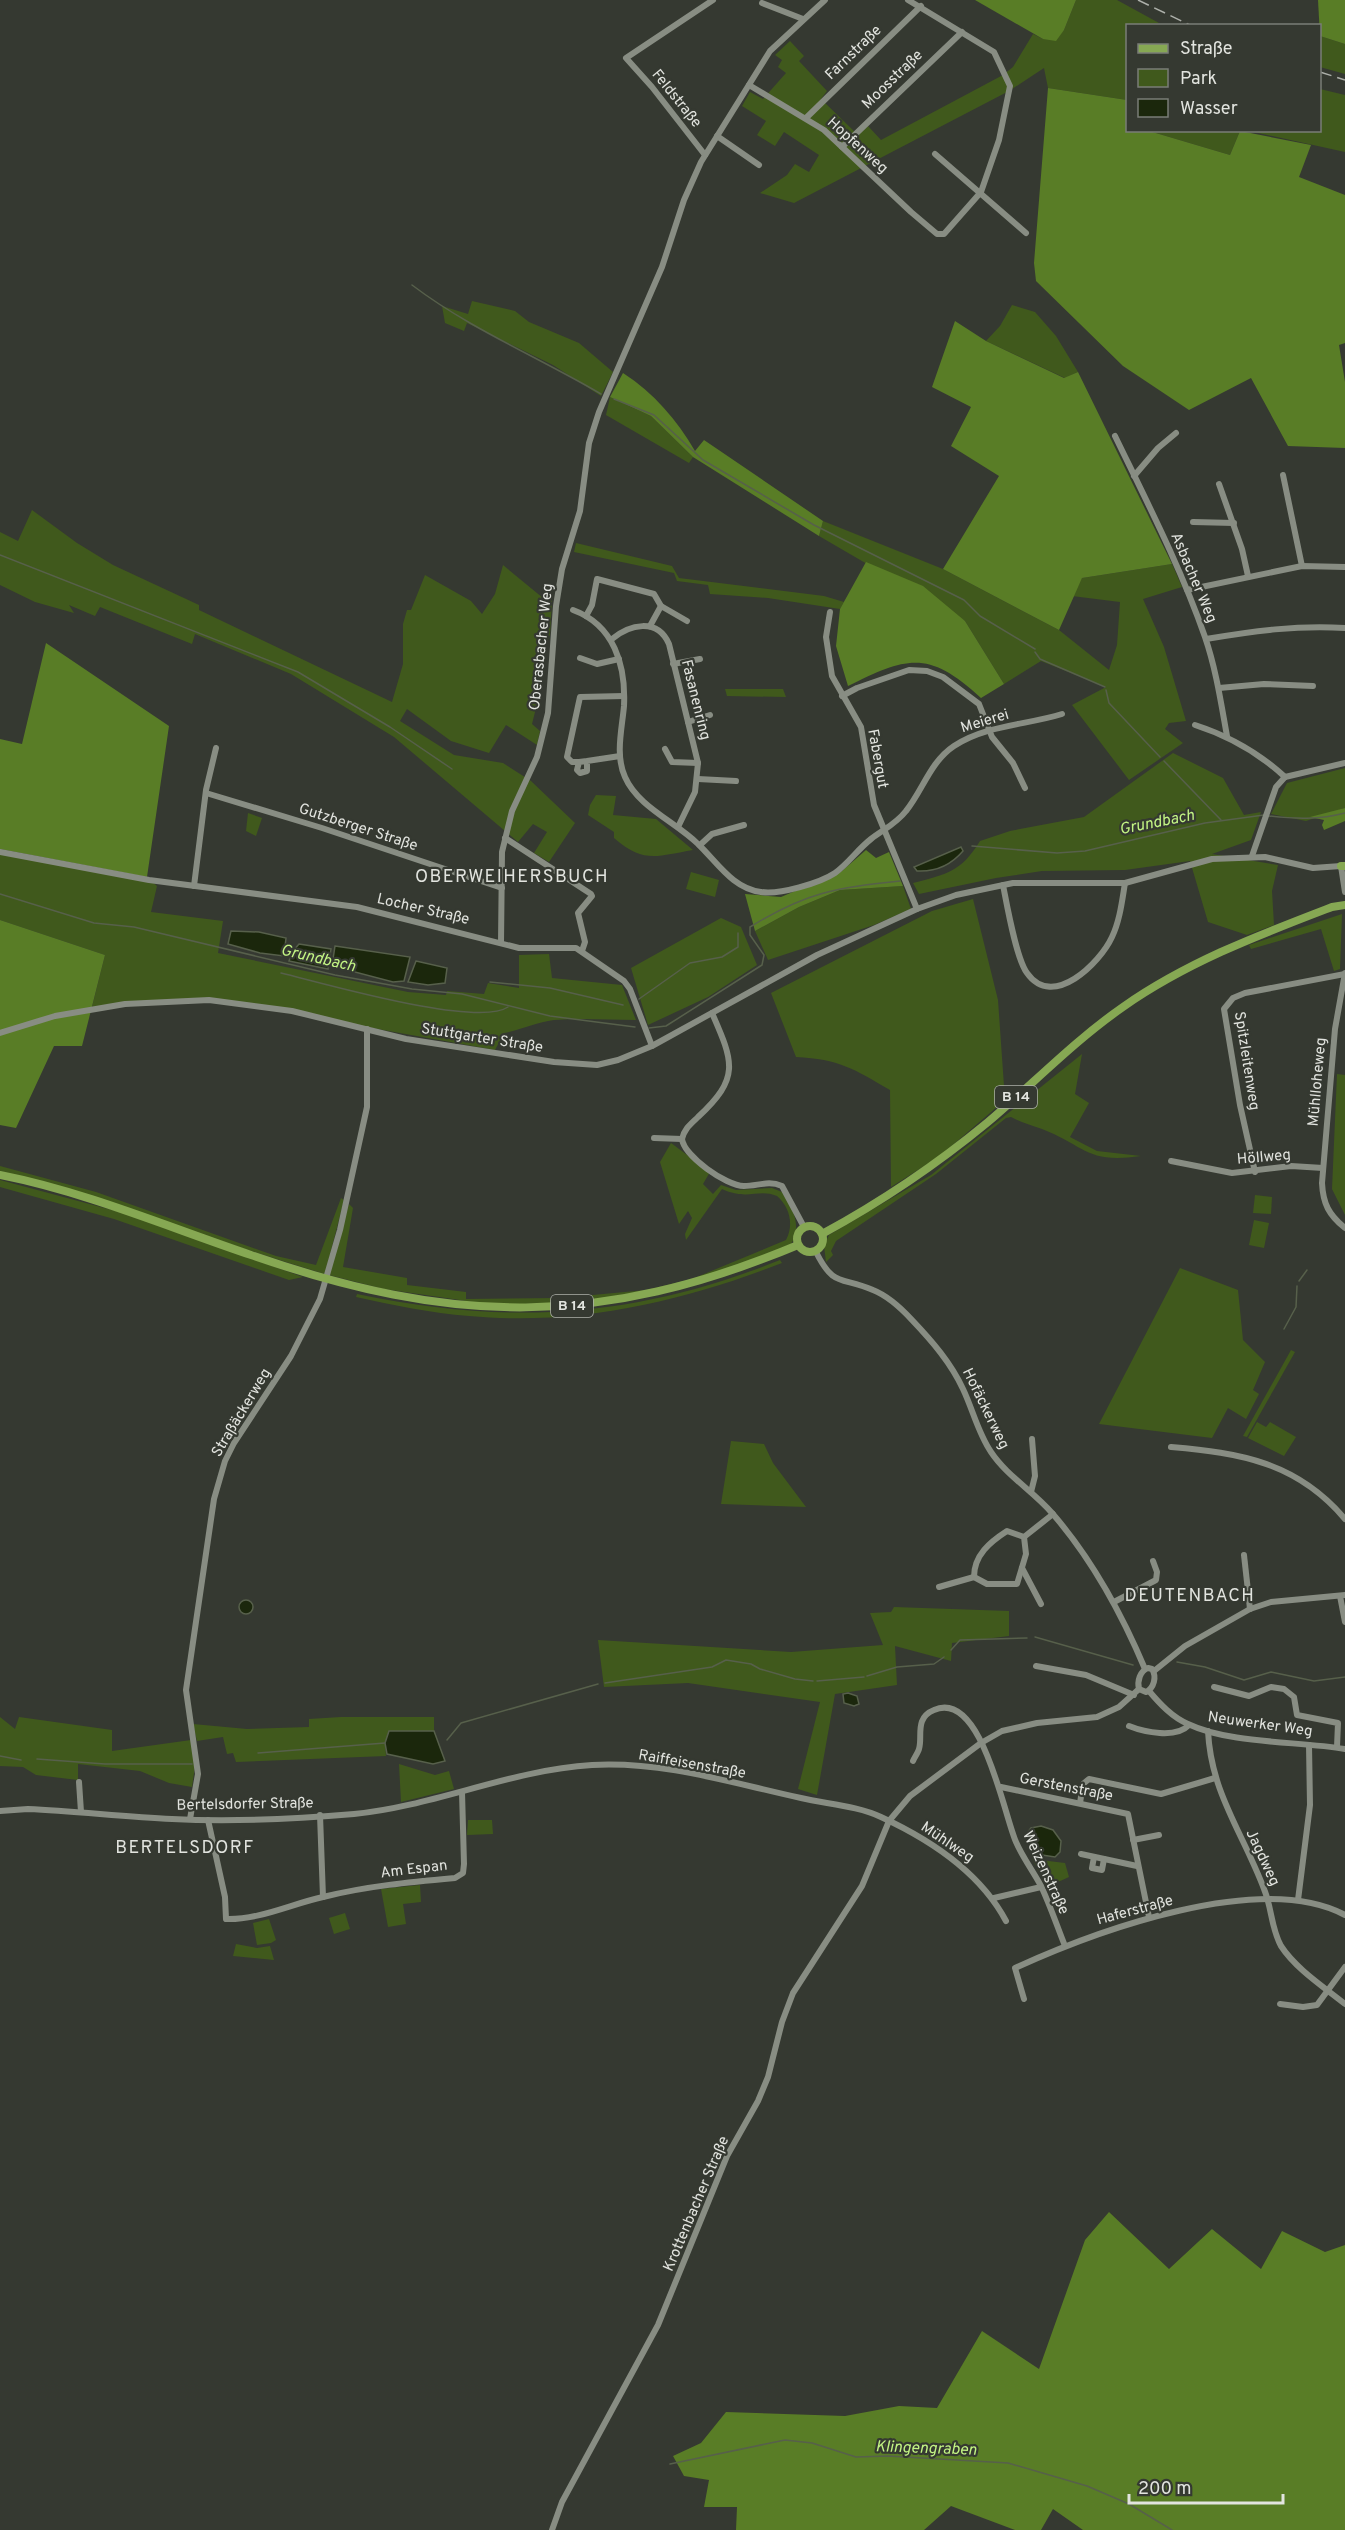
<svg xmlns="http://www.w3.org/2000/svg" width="1345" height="2530" font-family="Overpass,sans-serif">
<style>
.green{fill:#40591c}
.forest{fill:#597d26}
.water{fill:#1b270c;stroke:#57604b;stroke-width:1.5}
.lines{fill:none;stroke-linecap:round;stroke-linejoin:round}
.stream{stroke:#57604b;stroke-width:1.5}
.minor{stroke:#888d83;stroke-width:6}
.major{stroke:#86a853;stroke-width:8}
.rail{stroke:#adb0aa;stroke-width:1.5;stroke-dasharray:12 6;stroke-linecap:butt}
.labels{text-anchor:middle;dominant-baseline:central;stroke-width:4.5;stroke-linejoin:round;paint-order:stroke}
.shield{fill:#353931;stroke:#aeb1ab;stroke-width:1.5}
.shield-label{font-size:14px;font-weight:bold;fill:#e2e4df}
.street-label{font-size:15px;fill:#e2e4df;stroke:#353931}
.water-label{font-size:16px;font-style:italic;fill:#c3f584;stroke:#353931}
.quarter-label{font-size:18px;letter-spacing:1.5px;fill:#e2e4df;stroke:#353931}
</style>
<rect width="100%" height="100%" fill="#353931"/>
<g class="green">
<polygon points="1076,0 1117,0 1159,23 1128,26 1127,100 1048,88 1044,68 1009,91 794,203 760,193 787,175 795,164 809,172 819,155 784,132 775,146 757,135 766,121 742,106 750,92 763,99 786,73 778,67 782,60 775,55 790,41 804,56 799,61 827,91 821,99 858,135 868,126 881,140 1003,75 1013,67 1033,34 1043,39 1064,30"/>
<polygon points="1320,36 1345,44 1345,74 1320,67"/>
<polygon points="1320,89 1345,95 1345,152 1249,131 1320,130"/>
<polygon points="1149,131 1240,131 1230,155"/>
<polygon points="472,301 515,311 529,322 579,343 613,372 601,396 553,365 467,323 464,331 445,323 442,306 468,314"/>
<polygon points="1012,305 1035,312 1056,336 1078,372 1065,378 986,341 1000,326"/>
<polygon points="610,397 651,416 693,457 689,463 606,415"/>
<polygon points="32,510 77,543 113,565 199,605 199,610 392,702 403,664 403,624 407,610 411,610 425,575 471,601 482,614 495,594 503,565 543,598 552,601 550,634 539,665 534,668 539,696 532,724 540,731 537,745 506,725 489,753 451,741 407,709 400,721 454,755 503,763 531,781 575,823 549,862 534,853 547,832 533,824 518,842 394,737 291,674 195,634 192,644 100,607 95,616 69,605 74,613 35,602 0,585 0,532 18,541"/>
<polygon points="823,521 943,569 1059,630 1109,670 1117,645 1120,602 1072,596 1082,578 1172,564 1182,587 1143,599 1164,647 1186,721 1169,723 1165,729 1183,743 1129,780 1072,705 1106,687 1041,661 1004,684 965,621 819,536"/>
<polygon points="576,543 672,566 679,578 824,596 844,602 840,609 768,598 710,594 708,585 677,581 674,573 574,552"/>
<polygon points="725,689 783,689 786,697 727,696"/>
<path d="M 1173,753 L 1223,778 L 1244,815 L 1261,812 L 1251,840 L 1212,854 L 1278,865 L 1272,891 L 1274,925 L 1247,935 L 1208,922 L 1190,861 L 1125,870 L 1042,871 L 996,878 L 919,894 L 913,883 C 947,874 961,872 980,841 L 1010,831 L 1084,817 Z"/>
<polygon points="1345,768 1345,808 1306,821 1271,814 1287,783"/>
<path d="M 596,795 L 616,796 L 613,815 L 656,819 L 693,850 C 657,856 644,864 614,838 L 614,832 L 588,815 L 590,805 Z"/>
<polygon points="248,813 262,818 256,836 246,831"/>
<path d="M 0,849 L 147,877 L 157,886 L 151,912 L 223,921 L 218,953 L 408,992 L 446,995 L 447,991 L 484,994 L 488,983 L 519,988 L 519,955 L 549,954 L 552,978 L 622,985 L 636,1020 C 609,1020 581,1018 554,1020 C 537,1022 521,1030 504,1033 L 495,1050 L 221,1001 L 92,1007 L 105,955 L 0,920 Z"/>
<polygon points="691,872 719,880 715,897 686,889"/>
<polygon points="903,886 911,909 874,925 768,960 755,931 799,907 840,890"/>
<path d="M 973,899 L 998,1000 L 1005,1100 L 940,1156 L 891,1187 L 890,1090 C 854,1069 839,1059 796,1057 L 771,993 L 932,911 Z"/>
<polygon points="1342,914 1340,969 1334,971 1321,929 1251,949 1249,945"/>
<polygon points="721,918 741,927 757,965 708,997 648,1025 631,968"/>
<path d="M 1082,1054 L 1075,1094 L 1089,1103 L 1070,1137 L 1097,1151 L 1141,1156 C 1086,1164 1086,1146 1042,1129 C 1031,1125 1022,1123 1011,1117 L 1006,1118 L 936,1174 L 836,1241 L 831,1251 L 833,1255 L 826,1262 L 824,1246 L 829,1235 L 931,1175 Z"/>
<polygon points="1337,1074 1345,1075 1345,1215 1332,1189"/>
<path d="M 671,1143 L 710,1172 L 703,1184 L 713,1194 L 721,1185 L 736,1190 L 772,1188 L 782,1192 C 793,1206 803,1230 790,1245 L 699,1280 L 584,1302 L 494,1305 L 384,1289 L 329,1275 L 349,1204 L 353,1208 L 343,1267 L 407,1278 L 407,1285 L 466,1292 L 466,1299 L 561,1298 L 646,1290 L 692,1279 L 786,1240 C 794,1225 790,1207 777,1196 C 758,1188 748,1201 722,1189 L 686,1240 L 685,1234 L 692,1218 L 688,1211 L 679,1224 L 660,1162 Z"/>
<path d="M 0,1166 L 96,1192 L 276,1256 L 316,1265 L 341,1198 L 344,1200 L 325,1274 C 216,1242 110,1200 0,1171 Z"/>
<polygon points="0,1180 123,1213 303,1277 289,1280 114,1219 0,1187"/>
<polygon points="1255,1195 1272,1197 1271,1214 1253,1213"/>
<polygon points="1254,1220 1269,1223 1264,1248 1249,1245"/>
<path d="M 780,1260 L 782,1263 C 682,1302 577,1326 469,1316 C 431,1313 393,1305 356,1297 L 357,1294 C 510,1326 635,1318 780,1260 Z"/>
<polygon points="1180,1268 1238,1290 1243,1340 1265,1362 1253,1390 1259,1394 1246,1419 1228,1408 1212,1438 1099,1424"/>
<polygon points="1291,1350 1295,1352 1247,1437 1243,1436"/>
<polygon points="1257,1422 1266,1427 1270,1422 1296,1437 1284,1456 1248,1438"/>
<polygon points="731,1441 764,1444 773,1463 806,1507 721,1504"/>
<polygon points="894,1607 1009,1611 1009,1636 952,1643 951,1661 895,1646 897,1685 835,1694 817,1795 798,1789 820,1702 688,1683 604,1687 598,1640 791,1652 883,1645 870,1613 891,1612"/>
<polygon points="0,1717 15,1729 19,1717 112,1730 112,1751 191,1740 195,1766 192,1787 169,1783 140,1771 78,1764 78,1780 36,1775 23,1767 0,1766"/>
<polygon points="341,1717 434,1717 434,1731 389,1731 385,1743 386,1756 236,1762 233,1753 227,1754 223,1737 197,1741 193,1724 247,1729 309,1727 309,1719"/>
<polygon points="399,1764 435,1775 449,1771 454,1789 401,1802"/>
<polygon points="468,1820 492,1820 493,1834 467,1835"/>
<polygon points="1032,1859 1065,1863 1069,1877 1047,1887"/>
<polygon points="420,1885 421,1902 403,1904 406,1924 388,1927 381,1889"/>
<polygon points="345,1913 350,1929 334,1934 329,1918"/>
<polygon points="269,1919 276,1940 271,1943 257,1945 253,1923"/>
<polygon points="236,1944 257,1948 270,1946 274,1960 233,1956"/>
</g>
<g class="forest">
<polygon points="975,0 1076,0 1064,30 1056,41 1043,39"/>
<polygon points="1318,0 1345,0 1345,44 1320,36"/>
<polygon points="1048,88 1127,100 1128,130 1149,131 1230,155 1240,131 1311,145 1299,177 1345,195 1345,343 1339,345 1345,382 1345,448 1288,446 1251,378 1189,410 1123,366 1036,281 1034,263"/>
<polygon points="955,321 986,341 1064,378 1078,372 1172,564 1082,578 1059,630 943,569 999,476 951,446 971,407 932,387"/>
<path d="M 623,373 C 654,393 677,420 695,451 L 704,440 L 823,521 L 819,536 L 693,457 L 651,416 L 610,397 Z"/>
<path d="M 866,562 L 923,586 L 965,621 L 1004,684 L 981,698 C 929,650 908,656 848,686 L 836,646 L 840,609 Z"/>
<polygon points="46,643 169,726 147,877 0,849 0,739 22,744"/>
<polygon points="1345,808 1345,821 1324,830 1322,825 1324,820 1310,817"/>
<polygon points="866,850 876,858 889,852 903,886 840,890 799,907 755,931 745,894 781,897 842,871"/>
<polygon points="0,920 105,955 82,1046 54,1046 16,1128 0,1125"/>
<polygon points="1109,2212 1169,2269 1212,2229 1261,2269 1282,2231 1325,2252 1345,2245 1345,2530 1083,2530 1053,2509 1041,2530 1015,2530 951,2506 924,2530 736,2530 737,2507 704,2507 709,2480 684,2476 673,2456 701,2443 726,2412 845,2416 899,2406 937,2408 982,2331 1039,2369 1085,2240"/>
</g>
<g class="water">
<path d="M 961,847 L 963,851 C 951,865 935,872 917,871 L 914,867 Z"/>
<polygon points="231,931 259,932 286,938 284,956 260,953 228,944"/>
<polygon points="299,944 331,949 328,969 289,961 293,951"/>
<polygon points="335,946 410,957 404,981 393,982 332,966"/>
<polygon points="416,961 447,968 445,983 428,985 408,982"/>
<circle cx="246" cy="1607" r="7"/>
<polygon points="848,1693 857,1696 859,1704 854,1706 844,1703 843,1694"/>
<polygon points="389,1731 434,1731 445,1761 433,1764 387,1754 385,1743"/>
<polygon points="1041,1826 1053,1830 1061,1841 1060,1852 1055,1857 1042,1855 1024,1837 1031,1828"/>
</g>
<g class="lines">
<g class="stream">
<path d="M 412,285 C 470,329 538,357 601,394"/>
<polyline points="614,399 654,415 703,460 814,525 964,600 980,616 1035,649"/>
<polyline points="0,555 298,672 390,727 452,769"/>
<polyline points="1035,652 1040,659 1105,687"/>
<polyline points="1106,690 1109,703 1160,757"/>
<polyline points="1164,761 1221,820"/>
<path d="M 1269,816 C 1295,819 1319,820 1345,813"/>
<polyline points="972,846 1057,853 1085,851 1205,823 1264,815"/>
<polyline points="0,894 94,923 134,927 335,975 412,989 462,994 550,1016 635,1027"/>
<path d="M 281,973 C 323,983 477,1028 508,1007"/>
<polyline points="490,982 550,988 623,1005"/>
<polyline points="639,999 690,963 722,957 738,947 738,933"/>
<path d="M 649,1028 L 666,1026 L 762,965 L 764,955 L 750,935 L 750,927 C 807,892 835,888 900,881"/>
<polyline points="1299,1281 1307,1270"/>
<polyline points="1284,1329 1296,1307 1297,1286"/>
<polyline points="1035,1637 1133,1665"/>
<polyline points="951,1650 960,1640 1027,1638"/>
<polyline points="1177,1662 1205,1667 1244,1680 1271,1672 1314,1681 1345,1677"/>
<polyline points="867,1676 897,1667 934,1664 944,1657"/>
<polyline points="817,1681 864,1677"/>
<polyline points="605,1683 712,1667 726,1660 751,1664 760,1669 795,1679 813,1681"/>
<polyline points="447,1740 461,1723 598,1684"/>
<polyline points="258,1753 385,1743"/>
<polyline points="0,1756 21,1760"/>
<polyline points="37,1759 105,1764 192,1764"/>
<polyline points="670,2464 785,2440 812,2443 856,2457 888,2456 1008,2463 1087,2486 1129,2504 1172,2530"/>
</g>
<g class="minor">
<polyline points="762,3 803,19"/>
<polyline points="749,85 824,130 911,212 937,234 944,234 981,192 999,140 1010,86 994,52 908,0"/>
<polyline points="806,118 921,6"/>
<polyline points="717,136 759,165"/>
<polyline points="842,147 962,32"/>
<polyline points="935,154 1026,233"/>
<polyline points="705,155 652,87 626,58 713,0"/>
<path d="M 1115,436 C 1147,502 1181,568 1205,637 C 1216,669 1221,703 1227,736"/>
<polyline points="1283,475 1302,566"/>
<polyline points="1134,476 1158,448 1176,433"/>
<polyline points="1219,484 1242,549 1248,576"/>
<polyline points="1193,522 1234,523"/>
<polyline points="1187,590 1302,566 1345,567"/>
<path d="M 573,610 C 614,625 626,665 624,706 C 622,729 615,755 625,777 C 638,807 676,822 698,844 C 717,862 733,889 761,892 C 779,895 820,883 835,873 C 848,864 858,849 871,839 C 884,829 896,824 906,811 C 923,790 930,762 954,746 C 985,725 1027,725 1062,714"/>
<polyline points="830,612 826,637 832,676 861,727 874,805 917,909"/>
<polyline points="586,616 592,605 597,579 654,594 661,606"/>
<polyline points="650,626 661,606 687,621"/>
<path d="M 612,639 C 629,625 657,617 669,644 L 698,763 L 695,792 L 678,827"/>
<path d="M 1206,639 C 1253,631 1297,625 1345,628"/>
<polyline points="580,658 597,664 619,659"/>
<polyline points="673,664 700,659"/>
<polyline points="1219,688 1264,684 1313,686"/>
<polyline points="842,696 857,688 909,670 927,671 943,677 979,704 992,737 1013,763 1025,788"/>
<polyline points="688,722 710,715"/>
<path d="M 1195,725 C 1229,736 1259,753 1285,777"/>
<polyline points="665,749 672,762 698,763"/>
<polyline points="587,761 579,762 577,770 580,773 587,771 587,761 620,756"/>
<polyline points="579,762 572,762 567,757 580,697 624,696"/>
<polyline points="1285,777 1345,763"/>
<polyline points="698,779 736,781"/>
<polyline points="206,793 322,828 502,888"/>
<polyline points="505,838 591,894 592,896 578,913 585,942 582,951"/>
<polyline points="700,845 712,834 744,825"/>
<polyline points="0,852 149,880 357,907 519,948 576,948 624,981 630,989 652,1046"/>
<polyline points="1252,856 1276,787 1285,777"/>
<path d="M 1003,885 C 1007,905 1016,958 1027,973 C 1053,1010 1100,963 1112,937 C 1120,920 1122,901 1125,883"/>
<polyline points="194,886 206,790 216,748"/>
<polyline points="501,943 502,852 512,811 537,757 548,713 556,606 562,569 580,511 589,443 599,412 662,267 684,200 701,162 770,51 825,0"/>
<path d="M 1345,973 L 1335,1029 L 1322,1183 C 1323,1204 1329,1215 1345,1228"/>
<polyline points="0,1033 55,1016 125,1004 209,1000 292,1011 406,1039 554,1062 597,1065 618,1060 652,1046 817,955 917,909 956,895 1013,883 1125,883 1212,859 1265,857 1313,868 1341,866 1345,892"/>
<polyline points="654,1138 682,1139"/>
<path d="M 682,1139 C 684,1156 726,1186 744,1186 C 758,1186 768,1180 782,1186 L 804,1227"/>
<path d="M 682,1139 C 684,1129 691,1124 698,1117 C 740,1078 734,1063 712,1013"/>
<polyline points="1171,1161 1232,1173 1291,1166 1323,1168"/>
<polyline points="1255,1172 1240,1105 1224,1009 1233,998 1245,993 1345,974"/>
<path d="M 816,1252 C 834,1288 841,1276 873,1290 C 888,1296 901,1308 912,1320 C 932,1341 951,1363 963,1389 C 973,1410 978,1433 991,1452 C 1007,1476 1033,1491 1052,1513 C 1092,1559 1121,1612 1145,1669"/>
<path d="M 1171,1447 C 1240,1453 1297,1462 1345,1519"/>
<polyline points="1031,1492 1035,1476 1032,1439"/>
<path d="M 1007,1531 L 1024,1537 L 1026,1554 L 1017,1584 L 987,1584 L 974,1577 C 974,1555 990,1542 1007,1531 Z"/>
<polyline points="1024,1537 1053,1514"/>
<polyline points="1244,1555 1250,1609"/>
<polyline points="1022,1568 1041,1604"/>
<polyline points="939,1587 974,1577"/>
<polyline points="1340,1596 1345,1622"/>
<polyline points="1114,1602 1156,1580 1157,1572 1153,1561"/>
<polyline points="1036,1666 1086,1675 1134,1695"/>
<path d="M 1148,1668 L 1152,1669 C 1157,1677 1154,1688 1146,1692 L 1139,1689 C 1137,1681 1140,1671 1148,1668 Z"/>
<polyline points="1154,1671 1185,1646 1250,1609 1271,1602 1345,1595"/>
<polyline points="1214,1687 1249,1696 1271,1687 1284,1689 1294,1697 1297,1715 1338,1723 1337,1747"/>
<path d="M 1149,1691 C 1160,1704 1172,1717 1188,1724 C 1230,1744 1298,1741 1345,1749"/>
<path d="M 1129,1726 C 1144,1732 1176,1739 1189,1725"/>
<path d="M 1208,1731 C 1211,1793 1243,1833 1264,1889 C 1272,1908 1271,1928 1281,1946 C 1296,1969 1324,1987 1345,2004"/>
<path d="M 913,1761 C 914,1758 918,1753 919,1749 C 923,1737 914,1718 934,1710 C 982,1689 1004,1816 1016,1842 C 1023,1858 1033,1871 1041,1886 C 1050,1905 1057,1926 1065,1946"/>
<polyline points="79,1782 81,1812"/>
<polyline points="1001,1787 1128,1814 1149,1917"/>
<polyline points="1080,1803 1083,1784 1089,1779 1161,1794 1215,1778"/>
<path d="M 0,1811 L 28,1809 C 76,1811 124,1817 172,1819 C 232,1822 295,1819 354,1814 C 435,1806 510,1770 592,1765 C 663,1761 732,1783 801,1798 C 827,1804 858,1806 881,1817 C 931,1840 980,1872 1006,1921"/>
<polyline points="320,1815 323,1897"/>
<polyline points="190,1819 198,1774 186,1690 214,1499 225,1461 234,1443 291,1356 320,1299 340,1230 367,1107 367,1029"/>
<path d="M 208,1820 L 225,1897 L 226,1919 C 259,1920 291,1904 323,1897 C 367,1886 411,1882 455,1878 L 463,1873 L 464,1864 L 462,1792"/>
<polyline points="1133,1840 1159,1835"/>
<polyline points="1081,1854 1137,1866"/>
<polyline points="1094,1857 1092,1868 1102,1870 1104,1859"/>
<polyline points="994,1898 1041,1887"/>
<polyline points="1298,1900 1310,1805 1309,1745"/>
<path d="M 1024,1999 L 1015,1968 C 1096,1931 1261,1870 1345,1915"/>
<polyline points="1280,2004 1303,2007 1317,2005 1345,1967"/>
<polyline points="552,2530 562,2502 658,2325 727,2156 758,2101 768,2077 782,2022 793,1993 862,1886 889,1821 910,1796 981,1743 1002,1731 1037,1723 1097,1717 1119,1707 1139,1689"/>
</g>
<g class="major">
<polyline points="1341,866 1345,866"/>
<path d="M 0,1175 C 86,1192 168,1227 251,1255 C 452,1325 600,1328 798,1245"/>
<circle cx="810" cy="1239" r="13"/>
<path d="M 822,1234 C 881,1202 936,1165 988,1122 C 1033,1084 1074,1041 1123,1007 C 1187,962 1259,935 1332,907 L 1345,905"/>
</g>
<g class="rail">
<polyline points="1138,0 1192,26"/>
<polyline points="1320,72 1345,80"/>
</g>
</g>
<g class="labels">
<g class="shield">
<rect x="995" y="1086" width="42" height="22" rx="4.5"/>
<rect x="551" y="1295" width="42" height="22" rx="4.5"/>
</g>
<g class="shield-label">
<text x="1016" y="1097">B 14</text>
<text x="572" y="1306">B 14</text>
</g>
<g class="street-label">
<text transform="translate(854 53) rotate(-44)">Farnstraße</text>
<text transform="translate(893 80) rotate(-44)">Moosstraße</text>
<text transform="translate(676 99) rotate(51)">Feldstraße</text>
<text transform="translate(857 146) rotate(42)">Hopfenweg</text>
<text transform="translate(1193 578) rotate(67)">Asbacher Weg</text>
<text transform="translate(542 647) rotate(-84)">Oberasbacher Weg</text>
<text transform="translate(695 700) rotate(76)">Fasanenring</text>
<text transform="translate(985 722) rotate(-17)">Meierei</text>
<text transform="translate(877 759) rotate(80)">Fabergut</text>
<text transform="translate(358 828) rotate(18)">Gutzberger Straße</text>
<text transform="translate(423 910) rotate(13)">Locher Straße</text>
<text transform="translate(482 1039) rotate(9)">Stuttgarter Straße</text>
<text transform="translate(1246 1061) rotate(81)">Spitzleitenweg</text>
<text transform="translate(1318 1082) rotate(-85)">Mühlloheweg</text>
<text transform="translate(1264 1158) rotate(-5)">Höllweg</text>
<text transform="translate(985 1409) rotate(64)">Hofäckerweg</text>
<text transform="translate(242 1413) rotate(-59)">Straßäckerweg</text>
<text transform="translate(1260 1725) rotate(8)">Neuwerker Weg</text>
<text transform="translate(692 1765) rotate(10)">Raiffeisenstraße</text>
<text transform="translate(1066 1788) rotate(11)">Gerstenstraße</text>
<text transform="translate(245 1805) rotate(-1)">Bertelsdorfer Straße</text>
<text transform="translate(947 1843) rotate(34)">Mühlweg</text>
<text transform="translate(1262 1858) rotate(65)">Jagdweg</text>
<text transform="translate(414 1870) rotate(-7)">Am Espan</text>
<text transform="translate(1045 1873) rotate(65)">Weizenstraße</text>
<text transform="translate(1135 1911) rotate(-15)">Haferstraße</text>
<text transform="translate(697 2204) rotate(-67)">Krottenbacher Straße</text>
</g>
<g class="water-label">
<text transform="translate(1157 823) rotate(-11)">Grundbach</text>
<text transform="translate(318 959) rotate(13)">Grundbach</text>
<text transform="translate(926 2449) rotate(2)">Klingengraben</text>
</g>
<g class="quarter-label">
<text x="512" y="877">OBERWEIHERSBUCH</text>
<text x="1190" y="1596">DEUTENBACH</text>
<text x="185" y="1848">BERTELSDORF</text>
</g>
</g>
<rect x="1126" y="24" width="195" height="108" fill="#353931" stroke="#7a7d77" stroke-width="1.5"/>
<rect x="1138" y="44" width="30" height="9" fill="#86a853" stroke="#7a7d77" stroke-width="1.5"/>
<text x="1180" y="54" font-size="18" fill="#e2e4df">Straße</text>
<rect x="1138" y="69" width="30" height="18" fill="#40591c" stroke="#7a7d77" stroke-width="1.5"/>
<text x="1180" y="84" font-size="18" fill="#e2e4df">Park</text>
<rect x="1138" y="99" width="30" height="18" fill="#1b270c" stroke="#7a7d77" stroke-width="1.5"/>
<text x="1180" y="114" font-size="18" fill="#e2e4df">Wasser</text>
<path d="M1129 2494v9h154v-9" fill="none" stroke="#e2e4df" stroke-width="3"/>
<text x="1138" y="2494" font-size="18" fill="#e2e4df" stroke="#353931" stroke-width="4.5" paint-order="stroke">200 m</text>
</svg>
